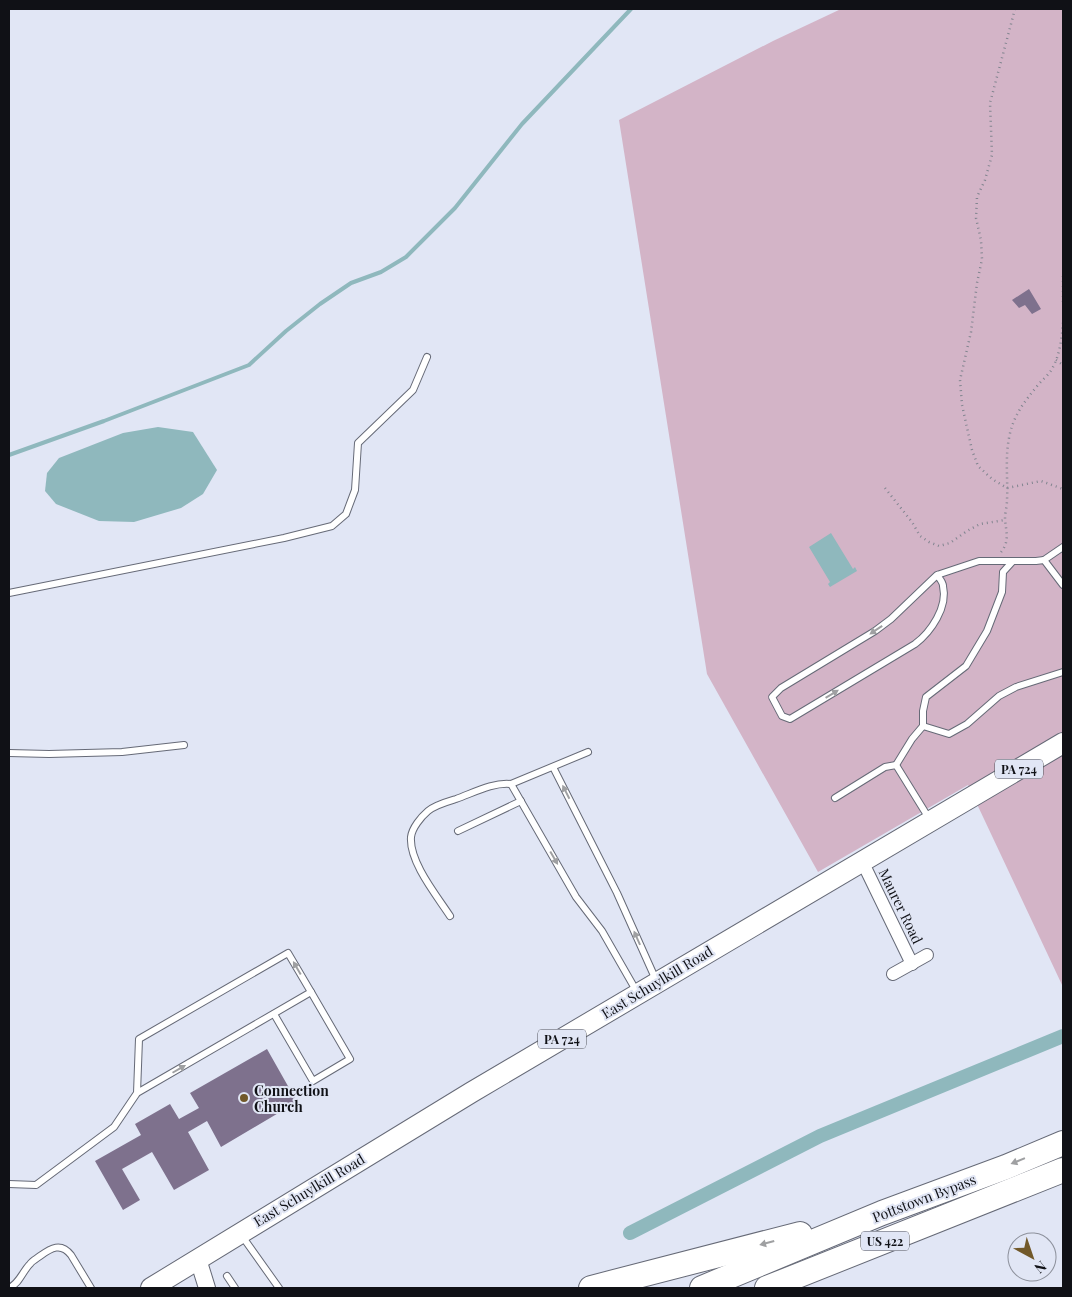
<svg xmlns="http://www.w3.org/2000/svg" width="1072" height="1297" font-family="'Playfair Display',serif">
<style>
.green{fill:#d3b4c7}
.water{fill:#8fb8bd}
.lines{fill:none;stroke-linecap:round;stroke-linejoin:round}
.stream{stroke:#8fb8bd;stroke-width:4}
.canal{stroke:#8fb8bd;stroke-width:14}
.building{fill:#7e718d}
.service-casing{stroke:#666a77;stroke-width:8}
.minor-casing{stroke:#666a77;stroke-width:14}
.tertiary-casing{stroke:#666a77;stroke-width:18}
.primary-casing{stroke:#666a77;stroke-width:22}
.motorway-casing{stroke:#666a77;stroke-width:26}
.path{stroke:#828590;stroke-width:2.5;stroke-dasharray:1 4;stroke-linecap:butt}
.service{stroke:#fff;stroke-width:6}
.minor{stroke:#fff;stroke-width:12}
.tertiary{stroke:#fff;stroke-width:16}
.primary{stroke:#fff;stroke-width:20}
.motorway{stroke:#fff;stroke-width:24}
.oneway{fill:#9fa0a2}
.poi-dot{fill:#715829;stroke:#e1e6f5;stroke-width:2}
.labels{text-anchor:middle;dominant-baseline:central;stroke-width:4;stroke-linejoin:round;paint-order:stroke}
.shield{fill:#e1e6f5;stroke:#4f5159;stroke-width:1}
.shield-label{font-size:12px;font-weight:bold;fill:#101116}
.street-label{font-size:14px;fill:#101116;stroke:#e1e6f5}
.poi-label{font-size:14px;font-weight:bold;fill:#101116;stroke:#e1e6f5;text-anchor:start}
</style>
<rect width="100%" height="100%" fill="#e1e6f5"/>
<polygon class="green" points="841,9 1063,9 1063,987 968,785 818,872 707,674 619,120 773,41"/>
<g class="water">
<polygon points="158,427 193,432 217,470 203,494 181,508 134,522 99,521 56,504 45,491 47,473 59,458 123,433"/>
<polygon points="831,533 853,569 855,567 857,571 830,587 828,584 830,582 809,547"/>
</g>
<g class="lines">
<polyline class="stream" points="9,455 104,421 249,365 286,331 320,304 351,283 381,272 406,257 455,208 522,124 631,9"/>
<polyline class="canal" points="630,1233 820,1136 1063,1036"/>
</g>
<g class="building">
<polygon points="1029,289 1041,309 1032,314 1025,305 1019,308 1012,300"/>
<polygon points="267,1049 297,1102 221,1147 207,1121 188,1132 209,1170 174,1190 152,1152 122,1169 140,1200 123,1210 95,1161 141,1135 135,1124 170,1104 179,1119 199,1108 190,1093"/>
</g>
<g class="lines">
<g class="service-casing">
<g id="service">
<polyline points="1044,560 1063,547"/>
<path d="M 937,575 C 939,578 943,582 943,586 C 948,607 931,632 915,644 L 790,719 L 782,716 L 772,697 L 781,688 L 875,631 L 891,619 L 937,575 L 979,561 L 1013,561"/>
<polyline points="9,593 284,538 332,526 346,514 355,490 358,443 413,390 427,357"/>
<polyline points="923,726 949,734 967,724 999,696 1016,687 1063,672"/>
<polyline points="588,752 511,784 576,897 602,931 637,992"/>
<polyline points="9,753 49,754 122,752 184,745"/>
<polyline points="896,765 912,739 923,726 923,711 926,697 966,666 987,631 1002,592 1003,572 1013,561 1036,561 1044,560 1063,585"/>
<polyline points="553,767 617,893 656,980"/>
<polyline points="835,798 885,767 896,765 930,820"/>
<polyline points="458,831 521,801"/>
<path d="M 450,916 C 437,896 409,862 411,837 C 412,828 421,817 428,811 C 435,805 446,802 456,799 C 473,793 493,782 511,784"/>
<polyline points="274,1014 313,1081 350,1059 311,992"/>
<polyline points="9,1184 36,1185 114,1127 137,1093 311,992 288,953 139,1039 137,1093"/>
<polyline points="242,1236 279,1288"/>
<polyline points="227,1276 235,1288"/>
<path d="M 9,1288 C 20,1283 22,1272 30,1264 C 32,1261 36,1259 40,1256 C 51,1248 61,1242 71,1255 L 91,1288"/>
</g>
</g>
<g class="minor-casing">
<g id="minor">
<polyline points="862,861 912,964"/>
<polyline points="893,974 927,955"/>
</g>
</g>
<g class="tertiary-casing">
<polyline id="tertiary" points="198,1259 207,1288"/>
</g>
<g class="primary-casing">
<polyline id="primary" points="151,1288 472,1092 1063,743"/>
</g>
<g class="motorway-casing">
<g id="motorway">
<polyline points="591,1288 800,1234"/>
<polyline points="702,1288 882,1213 1006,1167 1063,1143"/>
<polyline points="767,1288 1063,1170"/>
</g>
</g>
<g class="path">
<polyline points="1015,9 990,103 992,155 985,180 977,197 976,218 981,240 982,259 977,283 971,332 960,380 962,405 972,450 978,466 992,479 1007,488 1041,481 1063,489"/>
<polyline points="1063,276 1063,305"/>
<polyline points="1056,360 1063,365"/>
<polyline points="885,488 912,522 920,536 929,542 939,546 950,543 967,531 980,524 1005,520"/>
<path d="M 1001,552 C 1010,541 1006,532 1005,519 C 1005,513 1007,506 1007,500 C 1008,479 1005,459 1009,438 C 1013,416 1024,402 1038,385 C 1043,379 1050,374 1053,367 C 1060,354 1062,337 1063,322"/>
</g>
<use href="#service" class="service"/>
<use href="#minor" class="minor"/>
<use href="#tertiary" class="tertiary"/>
<use href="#primary" class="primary"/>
<use href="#motorway" class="motorway"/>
</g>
<defs><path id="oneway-solid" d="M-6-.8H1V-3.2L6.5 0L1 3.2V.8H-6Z" transform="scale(1.25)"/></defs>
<g class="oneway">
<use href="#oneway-solid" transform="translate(876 630) rotate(146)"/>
<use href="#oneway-solid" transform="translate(832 694) rotate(-31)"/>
<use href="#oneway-solid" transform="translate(566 792) rotate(-117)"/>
<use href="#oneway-solid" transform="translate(554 858) rotate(60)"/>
<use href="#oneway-solid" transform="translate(637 938) rotate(-114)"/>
<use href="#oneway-solid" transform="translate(297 968) rotate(-120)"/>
<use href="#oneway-solid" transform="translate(179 1069) rotate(-30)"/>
<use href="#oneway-solid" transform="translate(1018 1161) rotate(158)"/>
<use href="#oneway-solid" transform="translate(767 1243) rotate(165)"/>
</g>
<circle class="poi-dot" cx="244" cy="1098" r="5"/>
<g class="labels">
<g class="shield">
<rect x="995" y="759.5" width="48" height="19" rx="4"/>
<rect x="538" y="1029.5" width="48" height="19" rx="4"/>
<rect x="861" y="1231.5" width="48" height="19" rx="4"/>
</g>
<g class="shield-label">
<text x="1019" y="769">PA 724</text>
<text x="562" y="1039">PA 724</text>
<text x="885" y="1241">US 422</text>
</g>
<g class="street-label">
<text transform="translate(901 906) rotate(64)">Maurer Road</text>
<text transform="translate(657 982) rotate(-31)">East Schuylkill Road</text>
<text transform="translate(309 1190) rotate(-31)">East Schuylkill Road</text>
<text transform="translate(924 1198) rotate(-21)">Pottstown Bypass</text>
</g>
<g class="poi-label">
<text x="254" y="1090">Connection<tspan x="254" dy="16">Church</tspan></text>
</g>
</g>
<rect width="1072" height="1297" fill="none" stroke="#101116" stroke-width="20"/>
<g transform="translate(1032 1257) rotate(140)"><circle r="24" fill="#e1e6f5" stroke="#8d919c"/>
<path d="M0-4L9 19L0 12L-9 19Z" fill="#715829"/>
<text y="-8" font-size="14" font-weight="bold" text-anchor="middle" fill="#101116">N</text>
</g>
</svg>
